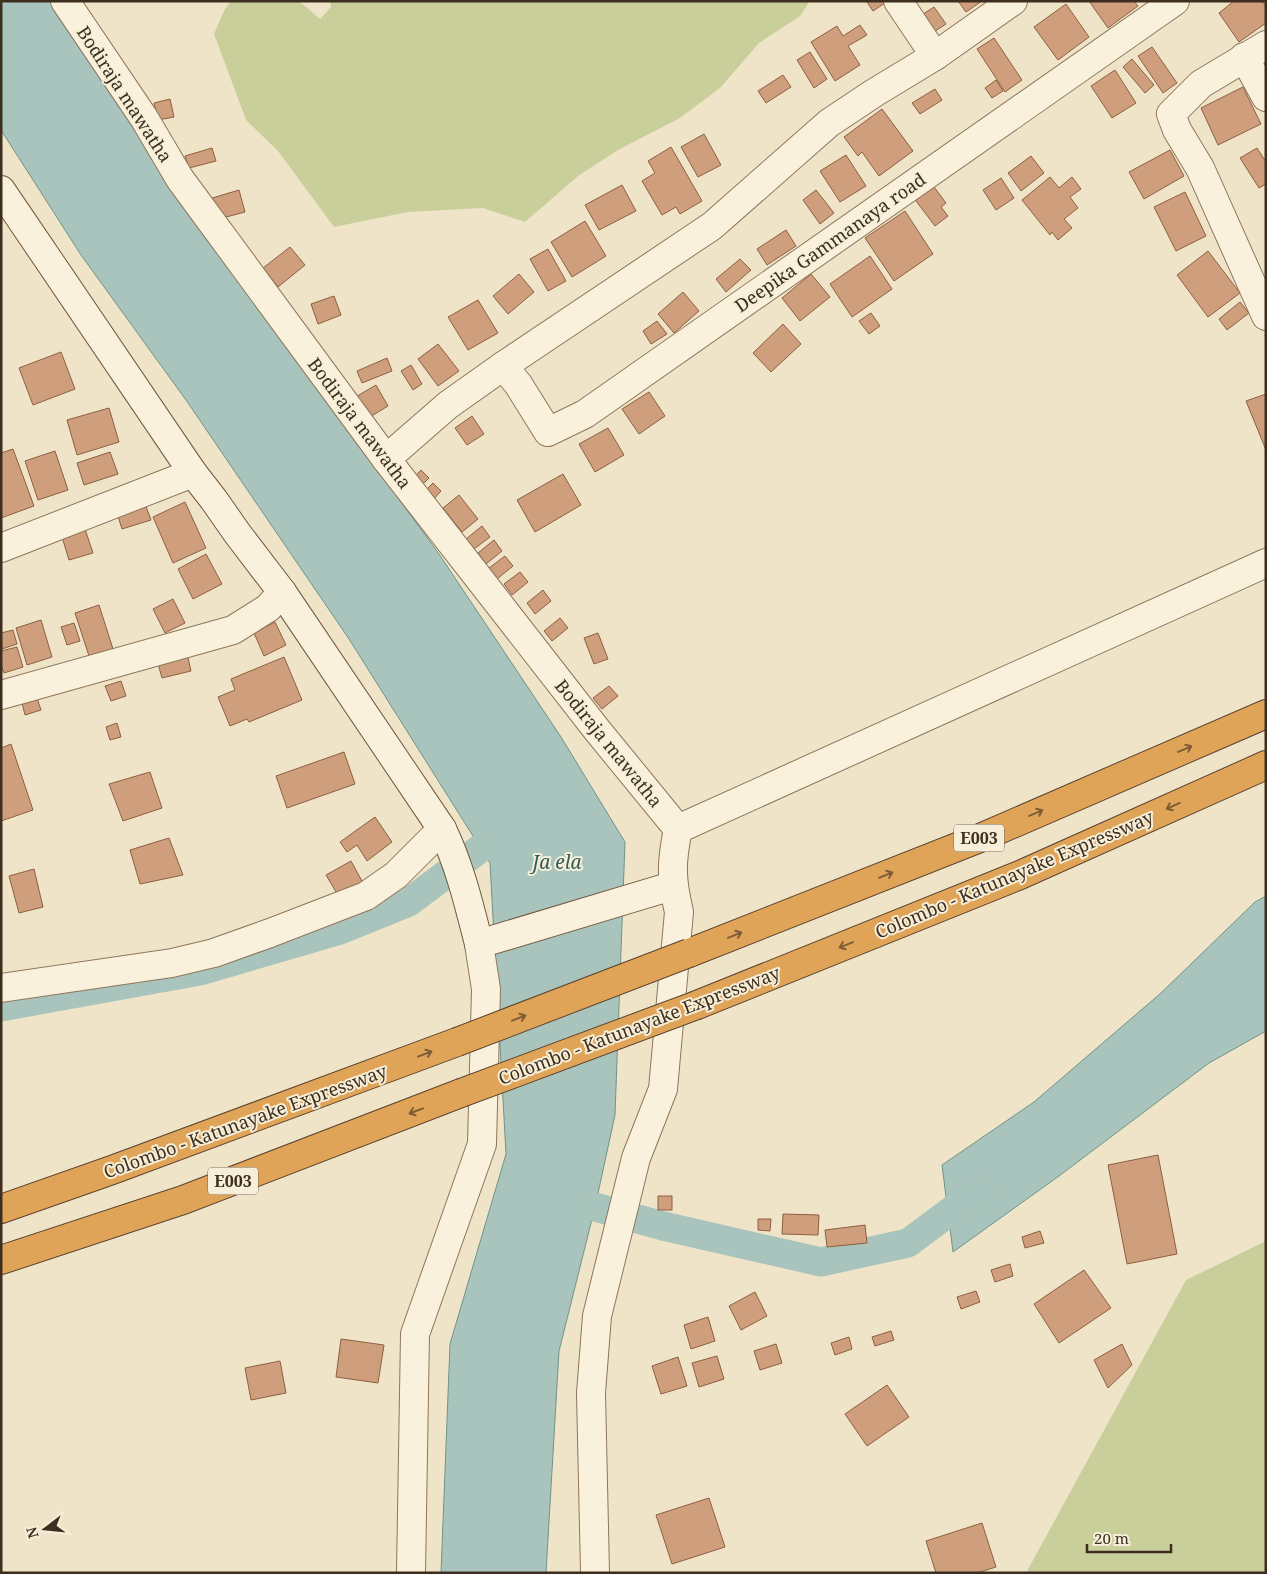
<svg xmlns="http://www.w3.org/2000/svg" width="1267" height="1574" font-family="'Noto Serif',serif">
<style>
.green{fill:#c9cf9b}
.water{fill:#a9c4bc;stroke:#6f938a}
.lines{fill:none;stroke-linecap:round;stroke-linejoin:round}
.canal{stroke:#a9c4bc;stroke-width:29}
.building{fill:#cf9f7d;stroke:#8d5f41}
.street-casing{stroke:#8d765c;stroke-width:30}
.secondary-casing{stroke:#6f573f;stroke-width:30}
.highway-casing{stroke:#5b4430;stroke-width:30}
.street{stroke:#faf1dc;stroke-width:28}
.secondary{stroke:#faf1dc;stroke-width:28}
.highway{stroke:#e0a458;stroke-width:28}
.highway-bridge-casing{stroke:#5b4430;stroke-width:30;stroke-linecap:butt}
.highway-bridge{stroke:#e0a458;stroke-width:28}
.oneway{stroke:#7e5d36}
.labels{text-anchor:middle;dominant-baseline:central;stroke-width:4;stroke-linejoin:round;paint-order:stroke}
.shield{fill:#f7eed8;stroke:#756857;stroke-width:1}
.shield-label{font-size:16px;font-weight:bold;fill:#3d2e20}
.street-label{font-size:18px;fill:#3d2e20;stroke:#f7eed8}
.water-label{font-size:19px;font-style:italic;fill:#2f5d5a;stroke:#f7eed8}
</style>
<rect width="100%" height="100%" fill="#f0e4c8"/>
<g class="green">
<polygon points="231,1 299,1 320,19 331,7 330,1 810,1 800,16 759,43 720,88 680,118 618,150 578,176 525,222 483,208 408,212 334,227 278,151 246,120 214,34 225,9"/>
<polygon points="1266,1241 1266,1573 1026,1573 1186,1280"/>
</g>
<g class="water">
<polygon points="1,1 57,1 259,307 439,554 561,737 625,842 615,1115 595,1207 559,1351 546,1573 441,1573 450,1344 506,1154 490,863 349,639 186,400 81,255 1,130"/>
<polygon points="1266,896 1266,1031 1209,1063 1059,1176 953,1252 942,1165 1034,1102 1161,993 1255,902"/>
</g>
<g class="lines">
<g class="canal">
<polyline points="1,1007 200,971 340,930 409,902 481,848"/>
<polyline points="595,1207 663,1226 821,1262 908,1243 979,1190"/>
</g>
</g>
<g class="building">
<polygon points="868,1 888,1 873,11 867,2"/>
<polygon points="958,1 982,1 966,12"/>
<polygon points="1089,1 1134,1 1138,6 1108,28"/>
<polygon points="1234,1 1262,1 1266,6 1266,23 1239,42 1219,13"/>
<polygon points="1066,4 1089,37 1058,60 1034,27"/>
<polygon points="934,7 946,24 929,35 917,18"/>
<polygon points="860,25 867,35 848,46 860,65 835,81 811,42 837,26 843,36"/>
<polygon points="994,38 1022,80 1005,92 977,49"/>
<polygon points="1152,47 1177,83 1163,93 1138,56"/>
<polygon points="810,52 827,79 814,88 797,60"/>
<polygon points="1132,59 1154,85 1145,93 1123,67"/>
<polygon points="1115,70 1136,103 1112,118 1091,86"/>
<polygon points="783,75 791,87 766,103 758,91"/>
<polygon points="996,80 1003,91 992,98 985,88"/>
<polygon points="1243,87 1261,124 1218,145 1201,108"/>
<polygon points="935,89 942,100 920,114 912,103"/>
<polygon points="170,99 174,117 158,120 154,103"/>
<polygon points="882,109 913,151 879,176 862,152 858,156 844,137"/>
<polygon points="704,134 721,165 698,177 681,147"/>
<polygon points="671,147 702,201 680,214 676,207 662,215 642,181 655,173 648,161"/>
<polygon points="212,148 216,161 189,168 185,156"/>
<polygon points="1257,148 1266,162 1266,184 1259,188 1240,158"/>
<polygon points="1170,150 1184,176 1144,199 1129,172"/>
<polygon points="846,155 866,186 840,202 820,171"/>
<polygon points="1031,156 1044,173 1021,191 1008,173"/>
<polygon points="1050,177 1059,188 1072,177 1081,189 1070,197 1078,208 1064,219 1072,228 1058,240 1052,232 1050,235 1022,200"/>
<polygon points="1001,178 1014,198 996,210 983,190"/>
<polygon points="931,183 946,203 941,207 948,216 935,226 913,197"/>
<polygon points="622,185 636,211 599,230 585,205"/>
<polygon points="239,190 245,212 215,220 209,199"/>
<polygon points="816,190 834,213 820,224 803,200"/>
<polygon points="1185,192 1206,236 1176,251 1154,207"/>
<polygon points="905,211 933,254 894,281 865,238"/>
<polygon points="585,221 606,256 572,277 551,242"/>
<polygon points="786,230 796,246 767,265 757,249"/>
<polygon points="290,247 305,265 278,287 263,268"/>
<polygon points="548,249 566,281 548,291 530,259"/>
<polygon points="1208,251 1240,293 1208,317 1177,275"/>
<polygon points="870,256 892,289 852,317 830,284"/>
<polygon points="740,259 751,270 726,292 716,279"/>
<polygon points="519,274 534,292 508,314 493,296"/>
<polygon points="811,274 830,297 800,321 782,298"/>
<polygon points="683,292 699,311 674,333 658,314"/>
<polygon points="334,296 341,315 318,324 311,304"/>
<polygon points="478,300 498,333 468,350 448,317"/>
<polygon points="1240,302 1249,313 1227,330 1219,319"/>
<polygon points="871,313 880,326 869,334 859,321"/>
<polygon points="657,321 667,334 651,344 643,331"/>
<polygon points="783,324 801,344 771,372 753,353"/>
<polygon points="438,344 459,371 438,386 418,359"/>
<polygon points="61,352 75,389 33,405 19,368"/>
<polygon points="387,358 392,371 362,383 357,371"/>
<polygon points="411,365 422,384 413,390 401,371"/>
<polygon points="376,385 388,406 365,420 352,399"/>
<polygon points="649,392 665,416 639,434 622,409"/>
<polygon points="1266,394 1266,450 1246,401"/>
<polygon points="109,408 119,442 77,455 67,420"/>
<polygon points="472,416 484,434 467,445 455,428"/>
<polygon points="608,428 624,455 595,472 579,444"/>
<polygon points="13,449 34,506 1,518 1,453"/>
<polygon points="55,451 68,490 38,500 25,461"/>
<polygon points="110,452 118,474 84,485 77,463"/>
<polygon points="421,470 429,478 419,488 411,480"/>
<polygon points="563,474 581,505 535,532 517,500"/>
<polygon points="433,483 441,491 432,501 424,492"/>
<polygon points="459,495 478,519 462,532 443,508"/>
<polygon points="144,501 151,520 122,529 116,510"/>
<polygon points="185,502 206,548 173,563 153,517"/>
<polygon points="482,526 490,537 474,549 466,539"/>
<polygon points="85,529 93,553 69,560 62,537"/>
<polygon points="494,540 502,551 486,564 478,553"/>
<polygon points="206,554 222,584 193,599 178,569"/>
<polygon points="505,556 513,566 497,579 489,568"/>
<polygon points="520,572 528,582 512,595 504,584"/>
<polygon points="543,590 551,601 535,614 527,603"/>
<polygon points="173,599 185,623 165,633 153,609"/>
<polygon points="99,605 113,649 89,656 75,613"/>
<polygon points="560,618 568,628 552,641 544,631"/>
<polygon points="41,620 52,657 27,665 16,628"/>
<polygon points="275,622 286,645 264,656 254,633"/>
<polygon points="74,623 80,641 67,645 61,627"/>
<polygon points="13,630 17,644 2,649 1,633"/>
<polygon points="598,633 608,659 594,664 584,638"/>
<polygon points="17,647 23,667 4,673 1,665 1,651"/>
<polygon points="187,653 191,671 162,678 157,660"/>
<polygon points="284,657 302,700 249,722 247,719 230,726 218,697 235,690 231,679"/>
<polygon points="121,681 126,696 111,701 105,686"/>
<polygon points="609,686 618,696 602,709 593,698"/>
<polygon points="37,698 41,710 25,715 22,703"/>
<polygon points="117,723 121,737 110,740 106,727"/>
<polygon points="11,744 33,810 1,821 1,748"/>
<polygon points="344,752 355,784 287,808 276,776"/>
<polygon points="150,772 162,808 123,821 109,784"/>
<polygon points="375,817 392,842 367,861 357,845 347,852 340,842"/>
<polygon points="169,838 183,875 140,884 130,850"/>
<polygon points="351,861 363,883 339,897 326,875"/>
<polygon points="34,869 43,907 19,913 9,876"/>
<polygon points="1158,1155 1177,1254 1127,1264 1108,1165"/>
<rect x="658" y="1196" width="14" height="14"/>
<polygon points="783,1214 819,1215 818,1235 782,1234"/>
<polygon points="758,1219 771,1219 770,1231 758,1230"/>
<polygon points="865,1225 867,1243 827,1247 825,1230"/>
<polygon points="1040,1231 1044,1243 1025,1248 1022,1237"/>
<polygon points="1010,1264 1013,1276 995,1282 991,1270"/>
<polygon points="1084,1270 1111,1308 1059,1343 1034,1304"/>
<polygon points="976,1291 980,1302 961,1309 957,1297"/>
<polygon points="755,1292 767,1316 741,1330 729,1306"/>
<polygon points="708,1317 715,1341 691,1349 684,1325"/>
<polygon points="891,1331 894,1340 875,1346 872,1337"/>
<polygon points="849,1337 852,1349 835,1355 831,1343"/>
<polygon points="341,1339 384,1345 378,1383 336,1377"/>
<polygon points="776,1344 782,1363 760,1370 754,1351"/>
<polygon points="1122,1344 1132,1365 1108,1388 1094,1360"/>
<polygon points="717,1356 724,1379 699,1387 692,1363"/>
<polygon points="678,1357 687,1386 661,1394 652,1366"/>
<polygon points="280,1361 286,1393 251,1400 245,1368"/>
<polygon points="887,1385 909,1417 867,1446 845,1414"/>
<polygon points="709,1498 725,1547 672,1564 656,1515"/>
<polygon points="982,1523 996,1567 977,1573 936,1573 926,1541"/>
</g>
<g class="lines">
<g class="street-casing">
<g id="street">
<polyline points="65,1 144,118 180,179 386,459 597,730 678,829"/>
<polyline points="898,1 935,56"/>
<polyline points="1266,45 1201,84 1171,114 1177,130 1200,168 1266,316"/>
<polyline points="1244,57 1266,97"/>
<polyline points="503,366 518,384 548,432 585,414 1175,1"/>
<polyline points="386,459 448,405 503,366 712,226 829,123 874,93 935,56 1013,1"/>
<polyline points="1,548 193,473"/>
<polyline points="1,695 233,630 268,608 282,592"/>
<polyline points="1,988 172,963 214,953 270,933 366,896 396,875 442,829"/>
<polyline points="411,1573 415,1334 482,1144 486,989 479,944"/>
<path d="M 595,1573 L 591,1393 L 597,1316 L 636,1158 L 663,1089 L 679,912 C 671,878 671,863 678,829 L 1266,563"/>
</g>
</g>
<g class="secondary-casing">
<path id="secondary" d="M 1,190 L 193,473 L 214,500 L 237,533 L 282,592 L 442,829 C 460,866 469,905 479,944 L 672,886"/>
</g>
<g class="highway-casing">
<g id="highway">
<polyline points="689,953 980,838 1266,714"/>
<polyline points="697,1005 1020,875 1266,765"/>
<polyline points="1,1209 112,1170 457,1042"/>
<polyline points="1,1260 183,1200 461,1093"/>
</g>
</g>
<use href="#street" class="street"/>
<use href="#secondary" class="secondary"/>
<use href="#highway" class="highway"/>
<g class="highway-bridge-casing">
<g id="highway-bridge">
<polyline points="457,1042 689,953"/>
<polyline points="461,1093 697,1005"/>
</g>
</g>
<use href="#highway-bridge" class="highway-bridge"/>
</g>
<defs><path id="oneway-shaft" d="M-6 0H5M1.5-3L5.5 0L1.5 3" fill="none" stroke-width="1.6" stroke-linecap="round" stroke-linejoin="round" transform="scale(1.25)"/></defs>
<g class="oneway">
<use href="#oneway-shaft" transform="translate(1185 749) rotate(-23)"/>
<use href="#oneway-shaft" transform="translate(1173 806) rotate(156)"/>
<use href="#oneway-shaft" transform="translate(1036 813) rotate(-23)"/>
<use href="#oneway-shaft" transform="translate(886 875) rotate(-22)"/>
<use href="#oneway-shaft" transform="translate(735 935) rotate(-22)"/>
<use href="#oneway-shaft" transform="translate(846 945) rotate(158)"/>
<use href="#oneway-shaft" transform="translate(519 1018) rotate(-21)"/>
<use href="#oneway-shaft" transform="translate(425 1054) rotate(-21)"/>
<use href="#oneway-shaft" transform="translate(416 1111) rotate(159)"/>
</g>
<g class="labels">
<g class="shield">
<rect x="954" y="824.5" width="50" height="27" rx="4"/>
<rect x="208" y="1167.5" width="50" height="27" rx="4"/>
</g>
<g class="shield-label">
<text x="979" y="838">E003</text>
<text x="233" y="1181">E003</text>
</g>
<g class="street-label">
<text transform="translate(125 94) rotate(57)">Bodiraja mawatha</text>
<text transform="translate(830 242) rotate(-35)">Deepika Gammanaya road</text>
<text transform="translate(360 423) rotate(53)">Bodiraja mawatha</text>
<text transform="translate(609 743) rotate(51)">Bodiraja mawatha</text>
<text transform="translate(1014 874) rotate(-23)">Colombo - Katunayake Expressway</text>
<text transform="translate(639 1025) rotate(-21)">Colombo - Katunayake Expressway</text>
<text transform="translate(245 1121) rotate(-20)">Colombo - Katunayake Expressway</text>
</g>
<g class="water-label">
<text x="557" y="862">Ja ela</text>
</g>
</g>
<rect width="1267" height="1574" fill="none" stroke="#3d2e20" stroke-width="5"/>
<g transform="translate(45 1529) rotate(254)" stroke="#f7eed8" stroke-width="4" paint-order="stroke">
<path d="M0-4L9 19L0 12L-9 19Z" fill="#3d2e20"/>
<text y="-8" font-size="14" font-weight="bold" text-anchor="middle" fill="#3d2e20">N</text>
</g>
<path d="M1087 1544v8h84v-8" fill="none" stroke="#3d2e20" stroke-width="2.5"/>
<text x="1094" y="1544" font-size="15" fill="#3d2e20" stroke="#f7eed8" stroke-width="4" paint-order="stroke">20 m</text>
</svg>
